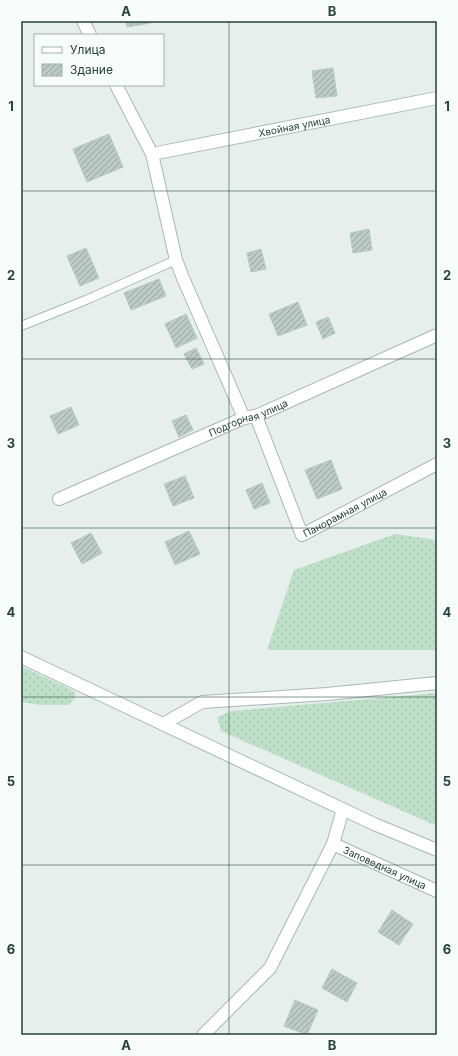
<svg xmlns="http://www.w3.org/2000/svg" width="458" height="1056" font-family="Inter,sans-serif">
<style>
.grass{fill:url(#grass-dots)}
.building{fill:url(#building-hatch);stroke:#b8c9c2}
.lines{fill:none;stroke-linecap:round;stroke-linejoin:round}
.lane-casing{stroke:#a8b8b2;stroke-width:10}
.street-casing{stroke:#a8b8b2;stroke-width:14}
.secondary-casing{stroke:#a4bbb3;stroke-width:14}
.lane{stroke:#fff;stroke-width:8}
.street{stroke:#fff;stroke-width:12}
.secondary{stroke:#fff;stroke-width:12}
.grid{fill:none;stroke:#24423a;stroke-width:1;stroke-opacity:0.55}
.labels{text-anchor:middle;dominant-baseline:central;stroke-width:4;stroke-linejoin:round;paint-order:stroke}
.street-label{font-size:10px;fill:#24423a;stroke:#f7fbf9}
.neatline{fill:none;stroke:#24423a;stroke-width:1.5}
.grid-label{font-size:13px;text-anchor:middle;font-weight:bold;fill:#24423a}
</style>
<defs>
<pattern id="grass-dots" width="8" height="8" patternUnits="userSpaceOnUse"><rect width="8" height="8" fill="#bfe0c8"/><path d="M2 2h.1M6 6h.1" fill="none" stroke="#a4c1ad" stroke-width="1.8" stroke-linecap="round"/></pattern>
<pattern id="building-hatch" width="6" height="6" patternUnits="userSpaceOnUse"><rect width="6" height="6" fill="#bbcac4"/><path d="M-1 1l2-2M0 6l6-6M5 7l2-2" fill="none" stroke="#98a6a0"/></pattern>
</defs>
<rect width="100%" height="100%" fill="#e6efeb"/>
<g class="grass">
<polygon points="395,534 437,540 437,650 267,650 294,570"/>
<polygon points="21,666 68,688 75,692 75,697 69,705 40,705 21,702"/>
<polygon points="437,693 437,826 221,731 217,717 232,711"/>
</g>
<g class="building">
<polygon points="126,21 150,21 151,23 127,27"/>
<polygon points="333,68 337,96 316,98 312,71"/>
<polygon points="109,134 123,167 87,182 73,149"/>
<polygon points="369,229 372,250 353,253 350,233"/>
<polygon points="86,248 99,278 80,286 67,256"/>
<polygon points="261,249 266,269 251,272 247,253"/>
<polygon points="159,279 166,296 131,310 124,293"/>
<polygon points="298,302 307,325 278,336 269,314"/>
<polygon points="186,314 197,338 176,348 165,324"/>
<polygon points="328,317 335,333 323,339 316,322"/>
<polygon points="196,348 204,364 192,369 184,354"/>
<polygon points="71,407 79,425 58,434 50,416"/>
<polygon points="186,415 193,430 179,437 172,421"/>
<polygon points="331,460 342,489 317,499 305,470"/>
<polygon points="185,476 194,498 173,506 164,484"/>
<polygon points="262,483 270,503 254,509 246,490"/>
<polygon points="189,531 200,554 175,565 165,542"/>
<polygon points="91,533 102,553 82,564 71,543"/>
<polygon points="392,910 413,924 399,945 378,932"/>
<polygon points="332,969 357,983 347,1002 322,988"/>
<polygon points="295,1000 318,1010 307,1035 284,1026"/>
</g>
<g class="lines">
<g class="lane-casing">
<polyline id="lane" points="21,326 86,300 176,260"/>
</g>
<g class="street-casing">
<g id="street">
<polyline points="83,21 90,35"/>
<polyline points="116,85 152,154 176,260 183,278 244,418"/>
<path id="s1" d="M 152,154 L 437,98"/>
<path id="s2" d="M 256,416 L 302,535 L 437,464"/>
<path id="s3" d="M 59,499 L 244,418 L 256,416 L 437,335"/>
<polyline points="163,724 202,702 327,694 437,683"/>
<path id="s4" d="M 333,844 L 437,891"/>
<polyline points="203,1035 270,968 333,844 343,809"/>
</g>
</g>
<g class="secondary-casing">
<polyline id="secondary" points="21,657 374,824 437,850"/>
</g>
<use href="#lane" class="lane"/>
<use href="#street" class="street"/>
<use href="#secondary" class="secondary"/>
</g>
<path class="grid" d="M 229,21 L 229,1035M 21,191 L 437,191M 21,359 L 437,359M 21,528 L 437,528M 21,697 L 437,697M 21,865 L 437,865"/>
<g class="labels">
<g class="street-label">
<text stroke="none"><textPath href="#s1" startOffset="145">Хвойная улица</textPath></text>
<text stroke="none"><textPath href="#s3" startOffset="206">Подгорная улица</textPath></text>
<text stroke="none"><textPath href="#s2" startOffset="176">Панорамная улица</textPath></text>
<text stroke="none"><textPath href="#s4" startOffset="57">Заповедная улица</textPath></text>
</g>
</g>
<rect width="458" height="1056" fill="none" stroke="#f7fbf9" stroke-width="44"/>
<rect x="34" y="34" width="130" height="52" fill="#f7fbf9" stroke="#a3b1ad"/>
<rect x="42" y="47" width="20" height="6" fill="#ffffff" stroke="#a3b1ad"/>
<text x="70" y="54" font-size="12" fill="#24423a">Улица</text>
<rect x="42" y="64" width="20" height="12" fill="url(#building-hatch)" stroke="#a3b1ad"/>
<text x="70" y="74" font-size="12" fill="#24423a">Здание</text>
<rect x="22" y="22" width="414" height="1012" class="neatline"/>
<g class="grid-label">
<text x="126" y="16">A</text>
<text x="332" y="16">B</text>
<text x="11" y="111">1</text>
<text x="447" y="111">1</text>
<text x="11" y="280">2</text>
<text x="447" y="280">2</text>
<text x="11" y="448">3</text>
<text x="447" y="448">3</text>
<text x="11" y="617">4</text>
<text x="447" y="617">4</text>
<text x="11" y="786">5</text>
<text x="447" y="786">5</text>
<text x="11" y="954">6</text>
<text x="447" y="954">6</text>
<text x="126" y="1050">A</text>
<text x="332" y="1050">B</text>
</g>
</svg>
